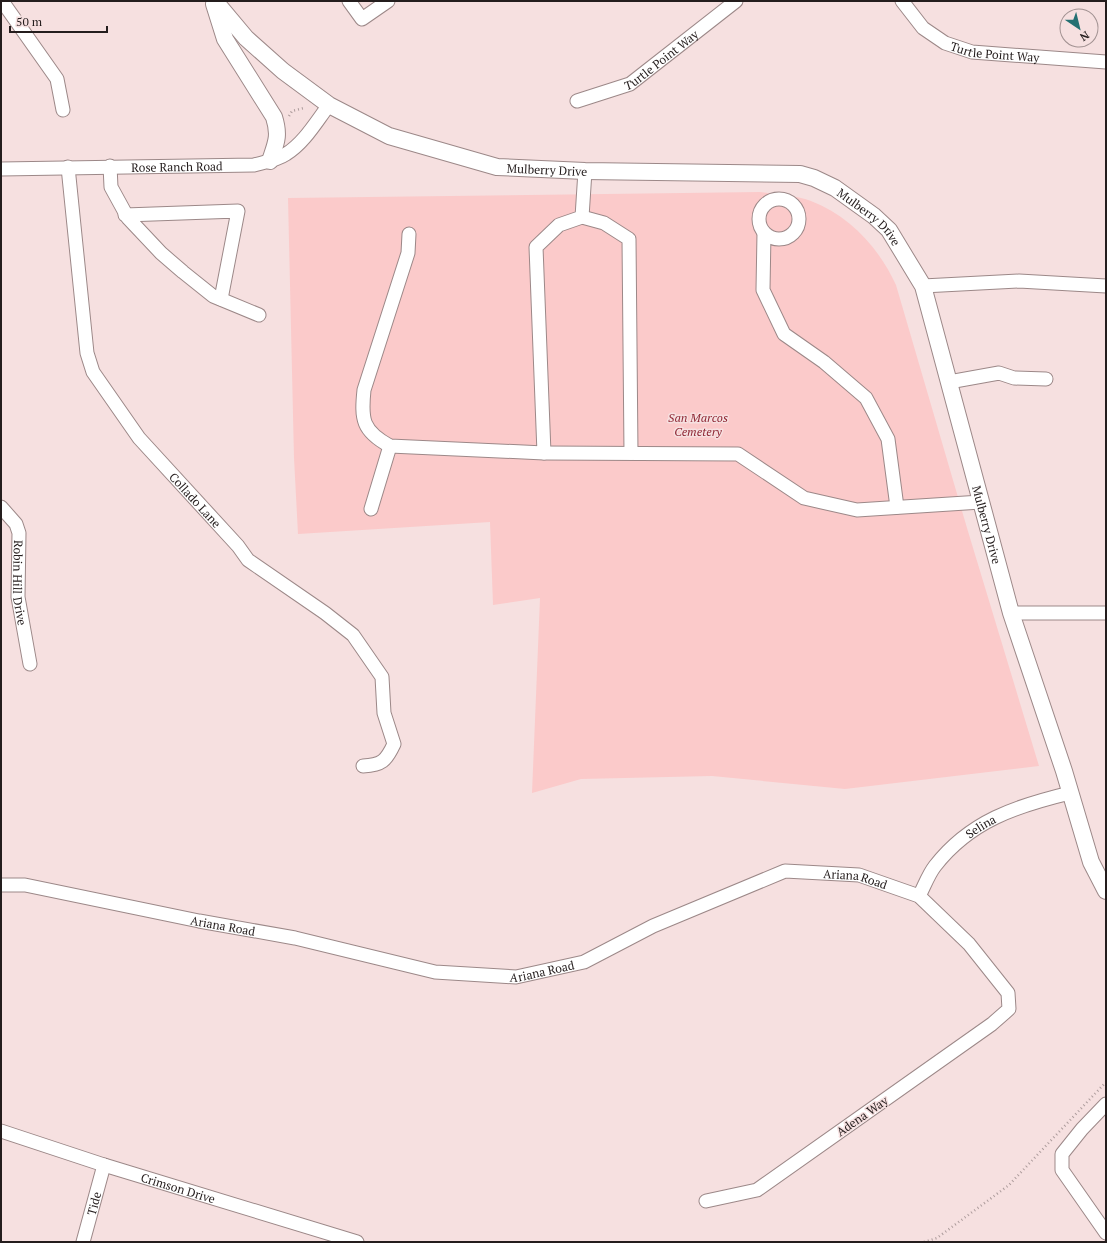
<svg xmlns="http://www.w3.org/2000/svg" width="1107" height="1243" font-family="'PT Serif',serif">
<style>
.green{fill:#fbcaca}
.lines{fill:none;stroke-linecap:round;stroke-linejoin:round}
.minor-casing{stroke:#9c8888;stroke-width:15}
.major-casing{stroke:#9c8888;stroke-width:18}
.path{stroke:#ad9c9c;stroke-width:2.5;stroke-dasharray:1 3;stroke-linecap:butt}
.minor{stroke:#fff;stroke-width:13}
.major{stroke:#fff;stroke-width:16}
.labels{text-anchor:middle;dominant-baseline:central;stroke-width:3;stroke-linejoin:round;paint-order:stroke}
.street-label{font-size:12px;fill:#241d1d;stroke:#f6e0e0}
.park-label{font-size:12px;font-style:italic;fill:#8f2835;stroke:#f6e0e0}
</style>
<rect width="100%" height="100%" fill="#f6e0e0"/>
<path class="green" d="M 760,192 C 776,194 795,195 811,201 C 850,216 879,248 896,285 L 967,528 L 1039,766 L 845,789 L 712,776 L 581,779 L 532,793 L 540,598 L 493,605 L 490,522 L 298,534 L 294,458 L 288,198 Z"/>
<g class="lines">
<g class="minor-casing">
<g id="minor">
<polyline points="2,1 57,79 63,110"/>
<polyline points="349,1 362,19 388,1"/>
<path id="s1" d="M 902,1 L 923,28 L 945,43 L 972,52 L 1106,62"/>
<path id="s2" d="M 577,101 L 630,84 L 736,1"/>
<polyline points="110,166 111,187 128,218 161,253 183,272 213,296 259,315"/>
<path id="s3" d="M 68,167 L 87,353 L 93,372 L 139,438 L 238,546 L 248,560 L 325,613 L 353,635 L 382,677 L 384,713 L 394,744 C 386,761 382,765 363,766"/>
<path id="s4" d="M 1,169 L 254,165 C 265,162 277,160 286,154 C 304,143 316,122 329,105"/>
<circle cx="779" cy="219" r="20"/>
<polyline points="125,215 238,211 221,299"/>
<polyline points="582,217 604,223 629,239 631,453"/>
<polyline points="764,233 763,290 784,334 824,362 866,398 888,439 897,507"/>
<path d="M 409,234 L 408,253 L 364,390 C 361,419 362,431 390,446 L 544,453 L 536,247 L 559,225 L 582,217 L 585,171"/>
<polyline points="923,286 1019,281 1106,286"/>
<polyline points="949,382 999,373 1014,378 1046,379"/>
<polyline points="544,453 738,454 804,498 857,510 981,502"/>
<path id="s5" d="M 1,507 L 16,524 L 19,533 L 18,597 L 30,664"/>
<polyline points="371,509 390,446"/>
<polyline points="1011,613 1106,613"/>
<path id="s6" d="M 1,885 L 25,885 L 199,921 L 295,938 L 435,972 L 516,977 L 584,962 L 653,926 L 785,871 L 859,875 L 919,896 L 969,944 L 1008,993 L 1009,1009 L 992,1024 L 757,1190 L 706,1201"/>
<path id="s7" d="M 919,896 C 924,887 928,875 935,866 C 970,821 1016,806 1070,793"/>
<polyline points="1106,1104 1082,1129 1062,1154 1062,1170 1106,1233"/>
<path id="s8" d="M 1,1131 L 104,1165 L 357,1242"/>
<path id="s9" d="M 83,1242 L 104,1165"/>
</g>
</g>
<g class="major-casing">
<g id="major">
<path id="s10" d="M 215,1 L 246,38 L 283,71 L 329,105 L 389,136 L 497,167 L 585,171 L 800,174 L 814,178 L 835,188 L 874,216 L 889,230 L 923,286 L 1011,613 L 1064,771 L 1091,862 L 1106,891"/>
<path d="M 214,4 L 225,39 L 274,117 C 280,136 276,143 270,161"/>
</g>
</g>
<g class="path">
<polyline points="289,116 292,111 304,108"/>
<polyline points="924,1242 937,1238 1009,1185 1106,1082"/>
</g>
<use href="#minor" class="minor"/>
<use href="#major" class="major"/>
</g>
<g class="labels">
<g class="street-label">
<text stroke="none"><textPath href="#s1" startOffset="112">Turtle Point Way</textPath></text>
<text stroke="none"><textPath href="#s2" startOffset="95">Turtle Point Way</textPath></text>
<text stroke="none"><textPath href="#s4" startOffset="176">Rose Ranch Road</textPath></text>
<text stroke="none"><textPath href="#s10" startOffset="385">Mulberry Drive</textPath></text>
<text stroke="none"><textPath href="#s10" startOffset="721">Mulberry Drive</textPath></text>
<text stroke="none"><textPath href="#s3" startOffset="371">Collado Lane</textPath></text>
<text stroke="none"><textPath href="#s10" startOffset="1057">Mulberry Drive</textPath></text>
<text stroke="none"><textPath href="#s5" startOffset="82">Robin Hill Drive</textPath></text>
<text stroke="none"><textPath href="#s7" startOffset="95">Selina</textPath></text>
<text stroke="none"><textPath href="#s6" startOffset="886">Ariana Road</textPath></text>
<text stroke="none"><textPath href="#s6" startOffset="226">Ariana Road</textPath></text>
<text stroke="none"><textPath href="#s6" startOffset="551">Ariana Road</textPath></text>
<text transform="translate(862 1116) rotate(-35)">Adena Way</text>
<text stroke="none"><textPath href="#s8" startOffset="186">Crimson Drive</textPath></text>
<text stroke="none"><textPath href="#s9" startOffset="40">Tide</textPath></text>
</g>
<g class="park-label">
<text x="698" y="417">San Marcos<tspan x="698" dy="14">Cemetery</tspan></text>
</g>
</g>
<rect width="1107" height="1243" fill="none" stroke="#241d1d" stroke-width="4"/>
<g transform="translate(1079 28) rotate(145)"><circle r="19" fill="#f6e0e0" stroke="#a29292"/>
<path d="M0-3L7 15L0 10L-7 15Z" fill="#257072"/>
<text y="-6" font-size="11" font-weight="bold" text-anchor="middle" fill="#241d1d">N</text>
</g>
<path d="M10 26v6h97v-6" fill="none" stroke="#241d1d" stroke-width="2"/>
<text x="16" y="26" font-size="12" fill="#241d1d" stroke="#f6e0e0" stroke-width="3" paint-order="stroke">50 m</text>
</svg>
